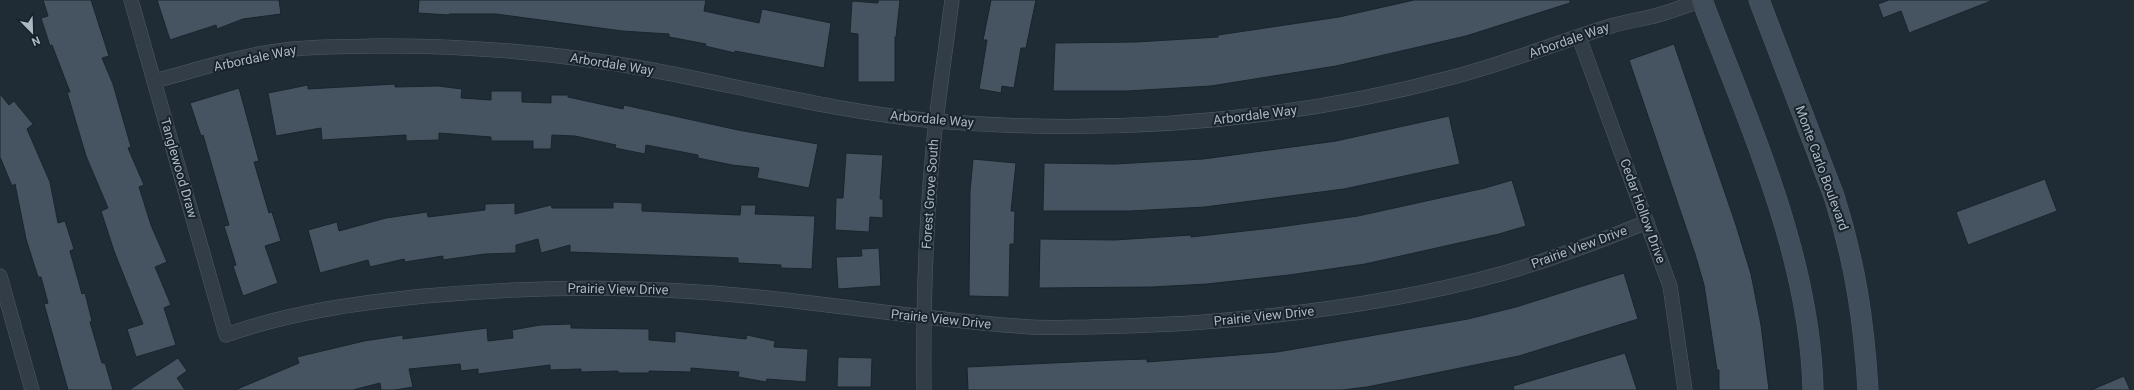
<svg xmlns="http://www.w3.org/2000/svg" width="2134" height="390" font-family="Roboto,sans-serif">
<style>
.building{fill:#455460;stroke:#1a242d}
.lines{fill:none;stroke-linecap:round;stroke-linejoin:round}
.street-casing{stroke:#505b65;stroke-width:15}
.secondary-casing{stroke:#505b65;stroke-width:21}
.street{stroke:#323d47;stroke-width:14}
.secondary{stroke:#404d5a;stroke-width:20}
.labels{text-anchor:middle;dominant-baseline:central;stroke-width:4;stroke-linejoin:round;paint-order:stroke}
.street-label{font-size:13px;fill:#acb8c4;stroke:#18222b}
</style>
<rect width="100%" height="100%" fill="#1f2c36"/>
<g class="building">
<polygon points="43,0 91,0 109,56 102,58 113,84 131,147 128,148 144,185 139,187 151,225 167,262 155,267 171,305 164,308 176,345 136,357 127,329 143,324 114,251 101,211 108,208 86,156 67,92 70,92 52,45 50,46 41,18 48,16"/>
<polygon points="157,0 279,0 281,14 243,19 217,29 216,25 170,40"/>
<polygon points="419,0 706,0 704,11 759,23 762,9 831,23 824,68 735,51 735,53 705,46 706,44 669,37 669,34 622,31 496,14 449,14 449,15 418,13"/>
<polygon points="878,0 900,0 896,37 895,37 895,82 858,82 858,34 850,33 852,1 878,3"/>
<polygon points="991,0 1036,0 1026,48 1021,48 1014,88 1002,86 1001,93 979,89 987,40 983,40"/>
<polygon points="1414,0 1570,0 1570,3 1466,36 1336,66 1211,86 1127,91 1053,91 1055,43 1136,42 1218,37 1218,35 1339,17"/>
<polygon points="1889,0 1991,0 1991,1 1909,33 1901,11 1883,18 1878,4"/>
<polygon points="1674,44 1736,225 1751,274 1761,325 1769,390 1719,390 1719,370 1717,370 1704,285 1695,254 1629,60"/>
<polygon points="395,84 395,87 438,86 462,89 461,98 491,100 491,91 522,91 522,102 551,103 551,95 568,95 568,97 623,109 624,105 738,130 818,144 809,188 757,178 759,168 732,165 698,158 698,155 646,145 645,154 615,148 616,145 575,136 552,135 551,149 533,149 533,141 491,141 491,137 439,133 439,140 406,141 406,135 322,140 321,128 276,136 268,93 308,85 308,89"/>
<polygon points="239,88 259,161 254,162 269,213 272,212 281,241 265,246 278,283 243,296 233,266 236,265 224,226 229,225 203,135 201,136 190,103"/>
<polygon points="0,94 9,105 14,101 33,124 27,129 50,182 58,223 65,221 74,249 70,251 82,294 85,293 92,321 90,322 102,363 105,363 113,390 68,390 44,304 48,303 41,277 38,277 26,239 15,184 12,186 0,157"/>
<polygon points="1449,116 1460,164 1344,189 1205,207 1130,211 1043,211 1044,163 1115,164 1203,159 1336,141"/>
<polygon points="846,153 883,155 880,199 883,199 883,218 870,217 869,232 835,230 836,198 843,198"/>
<polygon points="973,159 1016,163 1011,211 1015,211 1014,244 1010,244 1009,297 969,296 970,191"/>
<polygon points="2045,179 2057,211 1968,245 1956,212"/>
<polygon points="1512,180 1526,226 1499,234 1365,264 1289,275 1207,284 1152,287 1039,288 1040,239 1115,240 1191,235 1191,237 1272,228 1358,216 1485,188"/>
<polygon points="613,202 642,203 642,211 740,215 741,205 756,205 755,214 815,216 812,269 781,268 781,265 738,263 738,258 570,252 570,245 541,253 538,239 516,245 516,253 485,254 443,260 443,256 405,262 404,259 370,267 368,260 320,273 308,230 337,222 339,231 386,218 427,212 428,217 485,210 485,204 515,203 515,214 551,205 552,208 613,208"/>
<polygon points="879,248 881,286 838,289 836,257 862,256 861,249"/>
<polygon points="1624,273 1638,319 1519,356 1367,387 1342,390 968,390 967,367 1116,360 1147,359 1147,362 1277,352 1468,319 1516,307"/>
<polygon points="571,324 571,328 649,329 649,340 675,342 675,331 746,339 747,335 775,341 774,347 808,349 806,382 767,379 766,382 738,377 739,372 691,368 691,372 649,371 649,373 618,373 618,371 581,372 581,369 550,370 550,365 478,374 478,369 461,371 460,364 409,369 413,387 395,390 381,390 380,383 353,390 235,390 299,363 297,357 364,341 403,335 403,339 487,328 488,341 513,338 512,330 540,325"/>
<polygon points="1625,353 1637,390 1514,390 1513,386"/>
<polygon points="838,357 872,358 871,387 837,387"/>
<polygon points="178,358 187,371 177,378 185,390 129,390"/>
<polygon points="2124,376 2130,390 2091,390"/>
</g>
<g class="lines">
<g class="street-casing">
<g id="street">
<path d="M 131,0 L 226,335 C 291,312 357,303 425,296 C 504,289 584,286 663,290 C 786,295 908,319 1031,327 C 1050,328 1070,327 1089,327 C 1128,326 1166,325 1204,322 C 1305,314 1407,300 1504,273 C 1553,259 1600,241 1647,222"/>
<polyline points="1579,37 1670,286 1685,390"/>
<path d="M 154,81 C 197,70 241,55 285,50 C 314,46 343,47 372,46 C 464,45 557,53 647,69 C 743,87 838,112 935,121 C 1109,135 1285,122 1453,77 C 1507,63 1558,42 1611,26 C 1624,22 1637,20 1650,17 C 1668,13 1685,6 1702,0"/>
<polyline points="0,276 32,390"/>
<path d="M 924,390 C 923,300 926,210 936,120 C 941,80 947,40 952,0"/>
</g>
</g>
<g class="secondary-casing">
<g id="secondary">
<path d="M 1702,0 C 1749,125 1810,255 1813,390"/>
<path d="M 1759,0 L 1834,196 C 1855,262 1864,321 1868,390"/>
</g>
</g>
<use href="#street" class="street"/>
<use href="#secondary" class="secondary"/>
</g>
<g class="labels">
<g class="street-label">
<text transform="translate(1569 40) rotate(-19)">Arbordale Way</text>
<text transform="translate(255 58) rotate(-12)">Arbordale Way</text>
<text transform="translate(612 64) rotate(9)">Arbordale Way</text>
<text transform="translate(1255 115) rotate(-7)">Arbordale Way</text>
<text transform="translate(932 119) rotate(5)">Arbordale Way</text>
<text transform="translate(179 168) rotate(74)">Tanglewood Draw</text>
<text transform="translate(1822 168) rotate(70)">Monte Carlo Boulevard</text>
<text transform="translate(930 194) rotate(-86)">Forest Grove South</text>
<text transform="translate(1643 211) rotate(70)">Cedar Hollow Drive</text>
<text transform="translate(1579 247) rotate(-20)">Prairie View Drive</text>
<text transform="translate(618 289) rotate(1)">Prairie View Drive</text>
<text transform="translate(1264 316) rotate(-6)">Prairie View Drive</text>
<text transform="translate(941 319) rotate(6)">Prairie View Drive</text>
</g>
</g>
<g transform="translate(32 32) rotate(157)" stroke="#18222b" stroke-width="3" paint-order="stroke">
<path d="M0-3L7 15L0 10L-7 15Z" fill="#acb8c4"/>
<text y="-6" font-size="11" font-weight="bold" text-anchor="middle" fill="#acb8c4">N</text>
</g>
</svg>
